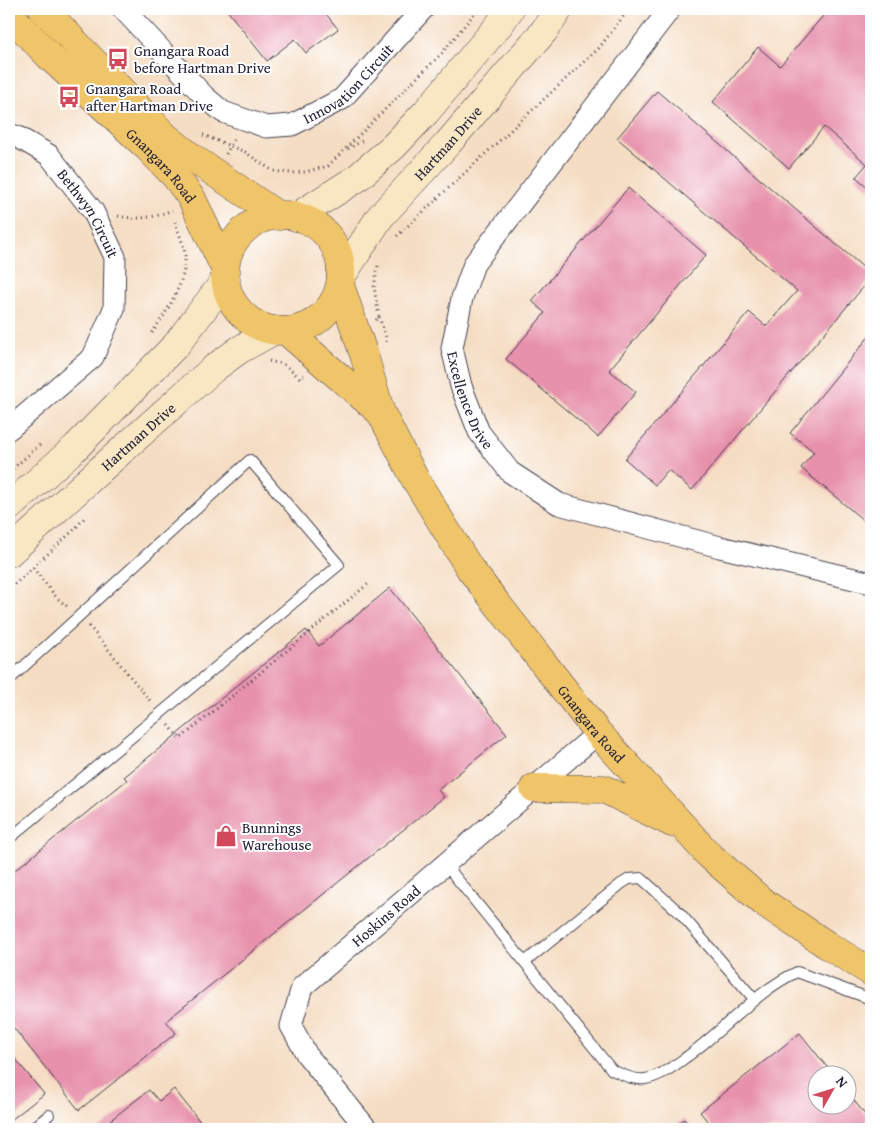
<svg xmlns="http://www.w3.org/2000/svg" width="880" height="1138" font-family="'Gentium Book Plus',serif">
<style>
.building{fill:#e791ac}
.lines{fill:none;stroke-linecap:round;stroke-linejoin:round}
.lane-casing{stroke:#423e4f;stroke-width:12}
.street-casing{stroke:#423e4f;stroke-width:23}
.secondary-casing{stroke:#423e4f;stroke-width:29}
.primary-casing{stroke:#423e4f;stroke-width:29}
.path{stroke:#423e4f;stroke-width:3;stroke-dasharray:1 4;stroke-linecap:butt}
.lane{stroke:#fff;stroke-width:10}
.street{stroke:#fff;stroke-width:21}
.secondary{stroke:#f9e7c3;stroke-width:28}
.primary{stroke:#f0c469;stroke-width:28}
.labels{text-anchor:middle;dominant-baseline:central;stroke-width:4;stroke-linejoin:round;paint-order:stroke}
.poi-label{font-size:15px;fill:#22223b;stroke:#fff;text-anchor:start}
.street-label{font-size:15px;fill:#22223b;stroke:#fff}
</style>
<rect width="100%" height="100%" fill="#fff"/>
<filter id="ink" filterUnits="userSpaceOnUse"><feTurbulence type="fractalNoise" baseFrequency=".02" numOctaves="2"/><feDisplacementMap in="SourceGraphic" scale="10" xChannelSelector="R" yChannelSelector="G"/><feConvolveMatrix kernelMatrix="1 2 1 2 8 2 1 2 1" color-interpolation-filters="sRGB"/></filter>
<filter id="wash" filterUnits="userSpaceOnUse"><feTurbulence type="fractalNoise" baseFrequency=".0096" numOctaves="4" result="noise"/><feDisplacementMap in="SourceGraphic" scale="20" xChannelSelector="R" yChannelSelector="G"/><feGaussianBlur stdDeviation="1.12" result="paint"/><feColorMatrix in="noise" values="0 0 0 0 0 0 0 0 0 0 0 0 0 0 0 0 0 1.4 0 .05"/><feComposite in="paint" operator="in"/></filter>
<g filter="url(#wash)">
<rect width="100%" height="100%" fill="#f5ddc3"/>
<g id="blocks">
<g class="building">
<polygon points="226,9 322,9 338,29 306,53 295,39 267,61"/>
<polygon points="829,9 871,9 871,190 856,177 867,164 824,127 789,168 713,102 758,47 780,66"/>
<polygon points="657,91 871,274 871,278 692,490 668,470 655,485 625,459 749,312 766,326 797,291 617,138"/>
<polygon points="628,188 706,255 609,370 636,392 598,437 506,359 545,313 532,301"/>
<polygon points="871,334 871,522 869,525 801,468 814,452 790,433"/>
<polygon points="390,588 507,734 438,790 444,797 166,1021 176,1033 79,1110 9,1022 9,875 127,780 124,777 306,630 319,646"/>
<polygon points="800,1033 834,1076 818,1076 818,1106 848,1106 848,1093 871,1122 871,1129 714,1129 700,1112"/>
<polygon points="9,1051 44,1094 11,1120 9,1117"/>
<polygon points="174,1089 206,1129 99,1129 149,1090 159,1101"/>
<polygon points="684,1119 692,1129 672,1129"/>
</g>
</g>
</g>
<g filter="url(#ink)">
<use href="#blocks" fill-opacity="0" stroke="#423e4f" stroke-width="1"/>
<g class="lines">
<g class="lane-casing">
<g id="lane">
<polyline points="9,680 250,460 339,565 9,839"/>
<path d="M 445,864 L 612,1070 C 621,1074 634,1081 645,1079 C 659,1077 673,1067 685,1058 C 722,1032 756,991 797,972 L 871,999"/>
<polyline points="525,962 621,884 629,879 641,878 679,912 755,1000"/>
<polyline points="32,1129 49,1115"/>
</g>
</g>
<g class="street-casing">
<g id="street">
<path id="s1" d="M 123,9 L 204,96 L 223,112 L 266,127 L 292,125 L 342,99 L 423,9"/>
<path id="s2" d="M 670,9 L 474,264 L 462,298 L 452,348 L 461,386 L 479,432 L 510,472 L 559,504 L 720,547 L 871,583"/>
<path id="s3" d="M 9,134 L 18,137 L 49,155 L 93,211 L 115,257 L 114,309 L 93,357 L 9,429"/>
<path id="s4" d="M 367,1129 L 307,1055 L 291,1026 L 302,987 L 598,733"/>
</g>
</g>
<g class="secondary-casing">
<g id="secondary">
<polyline points="296,217 356,179 394,146 426,112 499,25 510,9"/>
<path id="s5" d="M 341,277 L 380,217 L 448,143 L 544,31 L 559,9"/>
<polyline points="9,507 76,447 176,345 226,279"/>
<path id="s6" d="M 9,553 L 101,469 L 213,369 L 239,350 L 275,330"/>
</g>
</g>
<g class="primary-casing">
<g id="primary">
<polyline points="43,9 165,136 194,159 279,216"/>
<path id="s7" d="M 9,14 L 49,56 L 147,147 L 175,176 L 192,199 L 226,271"/>
<circle cx="283" cy="273" r="58"/>
<path id="s8" d="M 340,285 L 364,355 L 381,413 L 415,479 L 470,569 L 598,733 L 709,855 L 763,902 L 827,945 L 871,972"/>
<polyline points="286,331 381,413"/>
<polyline points="534,788 604,789 672,823"/>
</g>
</g>
<g class="path">
<polyline points="203,135 245,152 273,171 290,173 305,172 328,166 442,53 478,9"/>
<polyline points="348,149 362,141"/>
<polyline points="226,154 235,137"/>
<path d="M 118,216 C 137,220 155,218 172,210"/>
<polyline points="397,236 599,48 629,9"/>
<polyline points="379,317 386,337 386,345"/>
<polyline points="376,320 379,317 374,287 378,266"/>
<path d="M 152,333 C 166,313 187,281 185,255 C 184,244 178,232 175,222"/>
<polyline points="269,361 285,365 300,378 304,375"/>
<polyline points="9,472 42,443"/>
<polyline points="33,568 57,598 68,607"/>
<polyline points="9,593 14,585 75,529 85,517"/>
<polyline points="89,626 151,702"/>
<polyline points="169,725 180,739 368,584"/>
</g>
<use href="#lane" class="lane"/>
<use href="#street" class="street"/>
<use href="#secondary" class="secondary"/>
<use href="#primary" class="primary"/>
</g>
</g>
<defs>
<g id="bus-bare" transform="scale(1.725)"><path d="M-5-6H5V4H4V6H2V4H-2V6H-4V4H-5ZM-3.5-4V0h7V-4ZM-3.5 1.2v1.5H-2V1.2ZM2 1.2v1.5H3.5V1.2Z" fill="#d1495b" stroke="#fff" stroke-width="2.5" paint-order="stroke"/></g>
<g id="shop-bare" transform="scale(1.725)"><path d="M-5-2.5h2.3a2.7 3.5 0 0 1 5.4 0H5L5.5 6h-11ZM-1.5-2.5h3a1.5 2.3 0 0 0-3 0Z" fill="#d1495b" stroke="#fff" stroke-width="2.5" paint-order="stroke"/></g>
</defs>
<g fill-rule="evenodd">
<use href="#bus-bare" x="118" y="59"/>
<use href="#bus-bare" x="69" y="97"/>
<use href="#shop-bare" x="226" y="836"/>
</g>
<g class="labels">
<g class="poi-label">
<text x="134" y="50">Gnangara Road<tspan x="134" dy="17">before Hartman Drive</tspan></text>
<text x="86" y="88">Gnangara Road<tspan x="86" dy="17">after Hartman Drive</tspan></text>
<text x="242" y="827">Bunnings<tspan x="242" dy="17">Warehouse</tspan></text>
</g>
<g class="street-label">
<text stroke="none"><textPath href="#s1" startOffset="286">Innovation Circuit</textPath></text>
<text stroke="none"><textPath href="#s5" startOffset="172">Hartman Drive</textPath></text>
<text stroke="none"><textPath href="#s7" startOffset="215">Gnangara Road</textPath></text>
<text stroke="none"><textPath href="#s3" startOffset="116">Bethwyn Circuit</textPath></text>
<text stroke="none"><textPath href="#s2" startOffset="464">Excellence Drive</textPath></text>
<text stroke="none"><textPath href="#s6" startOffset="174">Hartman Drive</textPath></text>
<text stroke="none"><textPath href="#s8" startOffset="511">Gnangara Road</textPath></text>
<text stroke="none"><textPath href="#s4" startOffset="279">Hoskins Road</textPath></text>
</g>
</g>
<rect width="880" height="1138" fill="none" stroke="#fff" stroke-width="30"/>
<g transform="translate(832 1090) rotate(51)"><circle r="24" fill="#ffffff" stroke="#a7a7b1"/>
<path d="M0-4L9 19L0 12L-9 19Z" fill="#d1495b"/>
<text y="-8" font-size="14" font-weight="bold" text-anchor="middle" fill="#22223b">N</text>
</g>
</svg>
